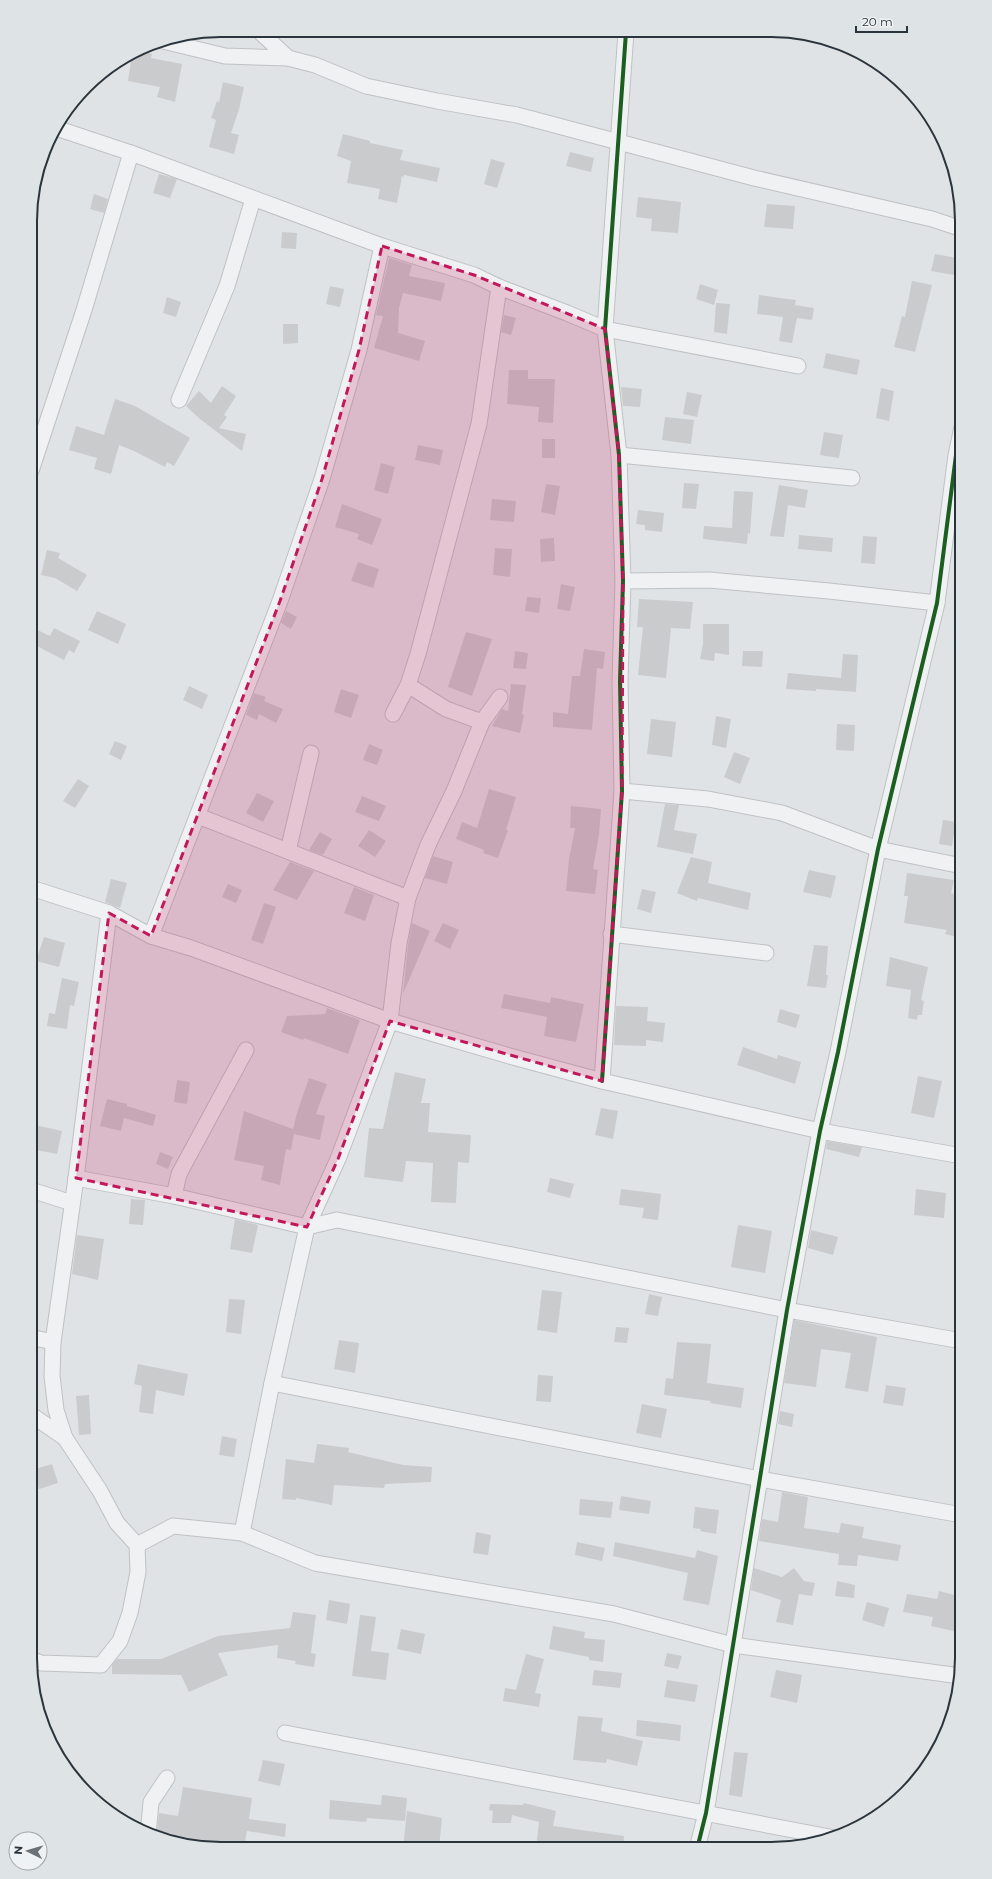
<svg xmlns="http://www.w3.org/2000/svg" width="992" height="1879" font-family="Montserrat,sans-serif">
<style>
.building{fill:#c9cbcd}
.lines{fill:none;stroke-linecap:round;stroke-linejoin:round}
.minor-casing{stroke:#bfc1c3;stroke-width:17}
.minor{stroke:#eff1f2;stroke-width:15}
.cycleway-casing{stroke:#eef2f4;stroke-width:6}
.cycleway{stroke:#1b5e20;stroke-width:4}
.marked{fill:#c2185b;fill-opacity:0.2;stroke:#c2185b;stroke-width:3;stroke-dasharray:8 5;stroke-linejoin:round}
.rim{fill:none;stroke:#2a343c;stroke-width:2}
</style>
<rect width="100%" height="100%" fill="#e0e3e5"/>
<g class="building">
<polygon points="140,50 152,54 151,58 182,64 175,102 157,97 160,87 128,81 132,54"/>
<polygon points="223,82 244,87 239,109 231,133 239,135 234,154 209,147 216,120 211,118 217,101 219,102"/>
<polygon points="343,134 370,141 370,143 403,150 400,160 440,168 437,182 404,175 404,177 402,176 397,203 378,199 380,189 347,183 351,161 337,156"/>
<polygon points="570,152 594,158 591,172 566,166"/>
<polygon points="491,159 505,163 497,188 484,184"/>
<polygon points="159,174 177,179 170,198 153,193"/>
<polygon points="94,194 108,199 104,213 90,209"/>
<polygon points="638,197 681,202 678,233 651,231 652,219 636,217"/>
<polygon points="767,204 795,206 793,229 764,227"/>
<polygon points="282,232 297,233 296,249 281,248"/>
<polygon points="935,254 957,258 954,275 931,271"/>
<polygon points="389,258 412,265 409,276 445,283 441,301 403,293 399,308 398,333 425,341 419,361 374,348 383,316 376,315"/>
<polygon points="912,281 932,285 915,352 894,347 902,316 905,317"/>
<polygon points="700,284 718,290 714,305 696,299"/>
<polygon points="330,286 344,289 340,307 326,304"/>
<polygon points="759,295 796,300 795,305 814,308 812,320 797,318 792,343 779,341 783,317 757,314"/>
<polygon points="167,297 181,302 176,317 163,313"/>
<polygon points="716,303 730,304 727,334 714,332"/>
<polygon points="504,315 516,318 511,335 501,332"/>
<polygon points="283,324 298,324 298,343 283,344"/>
<polygon points="826,353 860,360 857,375 823,368"/>
<polygon points="509,370 528,370 528,379 555,379 553,423 538,422 539,407 507,404"/>
<polygon points="222,386 236,396 224,415 227,417 219,428 246,434 242,451 200,419 186,406 199,391 211,403"/>
<polygon points="621,387 642,389 640,407 623,406"/>
<polygon points="881,388 894,391 889,421 876,418"/>
<polygon points="687,392 702,395 697,417 683,414"/>
<polygon points="115,399 135,406 190,438 174,466 167,462 165,467 134,451 119,445 111,474 94,469 97,458 69,450 76,426 104,435"/>
<polygon points="665,417 694,420 691,444 662,440"/>
<polygon points="824,432 843,435 839,458 820,455"/>
<rect x="542" y="439" width="13" height="19"/>
<polygon points="418,445 443,450 440,465 415,460"/>
<polygon points="381,463 395,467 388,494 374,490"/>
<polygon points="684,483 699,484 696,509 682,508"/>
<polygon points="546,484 560,486 555,515 541,512"/>
<polygon points="779,485 808,490 805,508 788,505 784,537 770,536"/>
<polygon points="734,491 753,492 750,534 748,533 747,544 703,539 704,526 732,528"/>
<polygon points="492,499 516,501 514,522 490,520"/>
<polygon points="342,504 382,519 372,545 357,539 359,534 335,527"/>
<polygon points="638,510 664,513 662,532 645,530 645,525 636,524"/>
<polygon points="799,535 833,538 832,552 798,549"/>
<polygon points="863,536 877,537 875,564 861,563"/>
<polygon points="554,538 555,561 541,562 540,539"/>
<polygon points="495,548 512,549 510,577 493,575"/>
<polygon points="47,550 60,553 58,558 87,575 77,591 55,578 41,575"/>
<polygon points="358,562 379,569 373,588 351,581"/>
<polygon points="561,584 575,587 570,611 557,609"/>
<polygon points="527,597 541,598 539,613 525,611"/>
<polygon points="639,599 693,602 690,629 671,628 666,678 638,675 643,627 637,627"/>
<polygon points="97,611 126,624 118,644 88,630"/>
<polygon points="286,611 297,617 291,629 281,623"/>
<polygon points="703,624 729,624 729,655 715,653 714,661 700,659 703,644"/>
<polygon points="31,627 50,636 54,628 80,641 74,653 69,650 64,660 31,643"/>
<polygon points="466,632 492,639 472,696 448,687"/>
<polygon points="584,649 605,652 603,669 597,668 592,730 553,727 553,712 568,714 572,676 580,676"/>
<polygon points="515,651 528,653 526,669 513,668"/>
<polygon points="743,651 763,651 762,667 742,666"/>
<polygon points="843,654 858,655 856,692 816,689 816,691 786,689 788,673 841,678"/>
<polygon points="511,684 526,685 522,714 524,715 520,733 492,726 502,709 508,711"/>
<polygon points="189,686 208,695 202,709 183,700"/>
<polygon points="341,689 359,695 351,718 334,712"/>
<polygon points="254,693 266,697 264,701 283,709 276,723 259,714 257,720 246,715"/>
<polygon points="716,716 731,719 726,748 712,745"/>
<polygon points="651,719 676,722 672,757 647,754"/>
<polygon points="837,724 855,725 854,751 836,750"/>
<polygon points="115,741 127,746 121,760 109,754"/>
<polygon points="369,744 383,750 377,765 363,760"/>
<polygon points="734,752 750,758 740,784 724,777"/>
<polygon points="78,779 89,786 75,808 63,801"/>
<polygon points="489,789 516,797 506,830 508,830 498,858 483,853 484,850 456,839 462,822 477,828"/>
<polygon points="257,793 274,801 263,822 246,813"/>
<polygon points="362,796 386,806 379,821 355,812"/>
<polygon points="665,804 679,805 674,830 697,834 693,854 657,847"/>
<polygon points="571,806 601,809 599,835 593,869 598,870 595,894 566,891 569,859 575,828 570,828"/>
<polygon points="943,820 956,822 952,846 939,844"/>
<polygon points="369,830 386,841 375,857 358,846"/>
<polygon points="320,832 332,839 323,855 309,850"/>
<polygon points="433,856 453,862 447,884 425,878"/>
<polygon points="691,857 712,862 708,883 751,893 748,910 698,898 697,901 677,893"/>
<polygon points="290,862 314,871 297,900 273,890"/>
<polygon points="809,870 836,876 831,898 803,892"/>
<polygon points="907,873 954,880 951,893 962,896 962,938 945,934 947,930 904,923 908,896 904,896"/>
<polygon points="111,879 127,883 120,908 105,902"/>
<polygon points="228,884 242,890 236,903 222,897"/>
<polygon points="354,887 374,895 365,921 344,913"/>
<polygon points="642,889 656,892 651,913 637,909"/>
<polygon points="264,903 276,907 263,944 251,940"/>
<polygon points="412,923 430,931 403,994 408,944"/>
<polygon points="443,923 459,930 450,949 434,941"/>
<polygon points="44,937 65,943 59,967 36,961"/>
<polygon points="814,945 828,946 826,975 828,975 826,988 807,986"/>
<polygon points="890,957 928,967 921,1000 924,1001 922,1015 918,1015 917,1020 908,1018 911,990 886,986"/>
<polygon points="62,978 79,982 74,1006 70,1005 67,1029 47,1026 49,1013 55,1014"/>
<polygon points="504,994 550,1003 551,997 584,1004 576,1042 544,1036 547,1017 501,1008"/>
<polygon points="616,1006 648,1007 647,1021 665,1023 663,1042 646,1040 646,1046 614,1045"/>
<polygon points="327,1008 360,1020 348,1054 304,1038 303,1040 281,1032 287,1016 325,1014"/>
<polygon points="780,1009 800,1015 796,1028 777,1022"/>
<polygon points="743,1047 777,1059 778,1055 801,1062 795,1084 737,1065"/>
<polygon points="395,1072 426,1079 421,1103 430,1103 428,1132 471,1135 469,1163 458,1162 456,1203 431,1202 433,1163 406,1161 403,1182 364,1177 369,1128 383,1129"/>
<polygon points="918,1076 942,1081 934,1118 911,1113"/>
<polygon points="309,1078 327,1084 316,1114 325,1116 320,1140 294,1134 291,1150 286,1149 280,1185 261,1180 264,1166 234,1160 244,1111 293,1129 297,1113"/>
<polygon points="177,1080 190,1082 187,1104 174,1102"/>
<polygon points="107,1099 127,1104 127,1106 156,1115 153,1126 124,1118 121,1131 100,1126"/>
<polygon points="601,1108 618,1111 613,1139 595,1135"/>
<polygon points="31,1124 62,1131 57,1154 31,1149"/>
<polygon points="827,1141 862,1147 859,1157 826,1149"/>
<polygon points="160,1152 173,1157 168,1169 156,1164"/>
<polygon points="550,1178 574,1184 570,1198 547,1192"/>
<polygon points="621,1189 661,1194 658,1220 642,1218 644,1208 619,1205"/>
<polygon points="916,1189 946,1193 944,1218 914,1215"/>
<polygon points="131,1199 145,1200 143,1225 129,1224"/>
<polygon points="235,1219 258,1225 252,1253 230,1249"/>
<polygon points="738,1225 772,1231 765,1273 731,1267"/>
<polygon points="811,1230 838,1237 833,1255 808,1248"/>
<polygon points="77,1235 104,1239 98,1280 72,1274"/>
<polygon points="542,1290 562,1292 557,1333 537,1330"/>
<polygon points="649,1294 662,1297 658,1316 645,1314"/>
<polygon points="229,1299 245,1300 241,1334 226,1332"/>
<polygon points="794,1320 877,1337 868,1392 845,1388 851,1353 821,1349 816,1387 784,1383"/>
<polygon points="616,1327 629,1328 627,1343 614,1342"/>
<polygon points="339,1340 359,1343 355,1373 334,1369"/>
<polygon points="677,1342 711,1344 707,1383 744,1388 741,1408 710,1403 711,1401 664,1395 666,1378 673,1379"/>
<polygon points="138,1364 188,1374 184,1396 156,1390 153,1414 139,1412 142,1386 134,1384"/>
<polygon points="538,1375 553,1376 551,1402 536,1401"/>
<polygon points="886,1385 906,1388 903,1406 883,1403"/>
<polygon points="89,1395 91,1434 79,1435 76,1396"/>
<polygon points="642,1404 667,1409 661,1438 636,1433"/>
<polygon points="780,1411 794,1414 792,1427 778,1424"/>
<polygon points="222,1436 237,1439 234,1457 219,1455"/>
<polygon points="317,1444 349,1448 348,1452 403,1465 432,1467 431,1482 385,1484 384,1488 334,1485 332,1505 296,1498 296,1500 282,1499 286,1459 314,1463"/>
<polygon points="52,1464 58,1483 39,1489 32,1470"/>
<polygon points="782,1492 808,1497 804,1528 839,1533 841,1523 864,1527 862,1538 901,1545 898,1561 858,1555 857,1566 838,1565 839,1554 759,1541 762,1519 778,1522"/>
<polygon points="621,1496 651,1501 649,1514 619,1510"/>
<polygon points="580,1499 613,1502 611,1518 579,1515"/>
<polygon points="695,1507 719,1510 716,1534 700,1531 701,1529 693,1528"/>
<polygon points="476,1532 491,1535 488,1555 473,1553"/>
<polygon points="577,1542 605,1548 602,1561 575,1555"/>
<polygon points="615,1542 695,1558 697,1550 718,1556 709,1605 683,1600 688,1573 613,1556"/>
<polygon points="754,1568 782,1577 794,1568 804,1581 815,1583 812,1596 799,1594 793,1625 776,1622 781,1600 751,1590"/>
<polygon points="837,1581 855,1585 854,1598 835,1596"/>
<polygon points="939,1591 962,1597 962,1633 931,1626 933,1617 903,1612 907,1594 937,1599"/>
<polygon points="329,1600 350,1604 347,1624 326,1620"/>
<polygon points="867,1602 889,1608 884,1627 862,1620"/>
<polygon points="293,1612 316,1615 311,1653 316,1654 314,1667 295,1664 296,1661 277,1658 278,1645 218,1653 228,1675 189,1692 181,1675 112,1674 112,1665 117,1659 161,1659 218,1636 290,1628"/>
<polygon points="360,1615 376,1617 371,1651 389,1653 386,1680 352,1676"/>
<polygon points="553,1626 585,1632 584,1638 605,1640 603,1662 589,1660 589,1657 549,1649"/>
<polygon points="401,1629 425,1634 421,1654 397,1649"/>
<polygon points="667,1653 682,1656 678,1669 664,1666"/>
<polygon points="526,1654 544,1659 535,1693 541,1694 539,1707 503,1701 505,1688 516,1690"/>
<polygon points="594,1670 622,1673 620,1688 592,1685"/>
<polygon points="776,1670 802,1675 797,1703 770,1697"/>
<polygon points="667,1680 698,1685 695,1702 664,1697"/>
<polygon points="578,1716 603,1718 601,1731 643,1741 637,1766 607,1759 606,1763 573,1760"/>
<polygon points="637,1720 681,1725 680,1741 636,1736"/>
<polygon points="734,1752 748,1753 742,1797 729,1795"/>
<polygon points="263,1760 285,1764 280,1786 258,1781"/>
<polygon points="183,1787 252,1798 249,1819 286,1824 285,1837 247,1831 244,1847 230,1847 172,1838 173,1834 157,1832 159,1813 178,1816"/>
<polygon points="382,1795 407,1798 405,1821 367,1818 366,1822 329,1819 330,1800 381,1805"/>
<polygon points="524,1803 556,1811 553,1826 624,1836 623,1849 598,1848 598,1847 556,1841 555,1848 536,1848 539,1822 512,1815 511,1823 492,1823 493,1811 489,1810 490,1804 523,1805"/>
<polygon points="407,1811 442,1818 439,1848 403,1848"/>
</g>
<g class="lines">
<g class="minor-casing">
<g id="minor">
<polyline points="258,30 288,58"/>
<polyline points="163,41 225,56 288,58 315,65 366,86 437,101 517,115 754,178 932,219 962,229"/>
<polyline points="56,128 131,153 382,246 474,275 499,287 567,313 605,329 798,366"/>
<polyline points="179,400 227,286 253,199"/>
<polyline points="619,455 852,478"/>
<polyline points="31,471 84,310 131,153"/>
<polyline points="623,581 709,580 829,591 937,603"/>
<polyline points="408,685 446,709 482,722"/>
<polyline points="393,714 408,685 418,654 479,424 499,287"/>
<polyline points="622,791 708,799 782,813 878,849 962,866"/>
<polyline points="198,816 408,898"/>
<polyline points="288,851 311,753"/>
<polyline points="31,888 109,913 151,936 191,948 390,1021 513,1057 602,1081 820,1131 962,1156"/>
<polyline points="611,934 766,953"/>
<polyline points="151,936 280,601 322,479 359,350 382,246"/>
<polyline points="602,1081 622,791 620,681 623,581 619,455 605,329 626,32"/>
<polyline points="76,1178 174,1196 307,1227 337,1220 787,1310 962,1341"/>
<polyline points="31,1190 72,1203"/>
<polyline points="174,1196 179,1174 246,1050"/>
<polyline points="30,1337 53,1342"/>
<polyline points="272,1383 760,1479 962,1515"/>
<polyline points="30,1414 65,1438"/>
<polyline points="242,1533 272,1383 307,1227 338,1159 390,1021 399,943 408,898 428,845 454,791 482,722 500,697"/>
<polyline points="137,1545 173,1526 242,1533 315,1563 614,1614 733,1645 960,1676"/>
<polyline points="30,1659 41,1663 101,1665 120,1641 130,1613 138,1572 137,1545 117,1523 100,1491 65,1438 56,1410 52,1376 53,1342 76,1178 109,913"/>
<polyline points="285,1733 835,1838"/>
<polyline points="148,1835 151,1802 167,1778"/>
<polyline points="697,1849 706,1813 787,1310 820,1131 838,1052 878,849 937,603 956,455 962,427"/>
</g>
</g>
<use href="#minor" class="minor"/>
<g class="cycleway-casing">
<g id="cycleway">
<polyline points="602,1081 622,791 620,681 623,581 619,455 605,329 626,32"/>
<polyline points="697,1849 706,1813 787,1310 820,1131 838,1052 878,849 937,603 956,455 962,427"/>
</g>
</g>
<use href="#cycleway" class="cycleway"/>
</g>
<path class="marked" d="M 382,246 L 474,275 L 605,329 L 619,455 L 623,581 L 622,791 L 602,1081 L 390,1021 L 338,1159 L 307,1227 L 76,1178 L 109,913 L 151,936 L 280,601 L 322,479 L 359,350 Z"/>
<path d="M0 0H992V1879H0ZM221 37H771A184 184 0 0 1 955 221V1658A184 184 0 0 1 771 1842H221A184 184 0 0 1 37 1658V221A184 184 0 0 1 221 37Z" fill="#dee3e5" fill-rule="evenodd"/>
<path class="rim" d="M221 37H771A184 184 0 0 1 955 221V1658A184 184 0 0 1 771 1842H221A184 184 0 0 1 37 1658V221A184 184 0 0 1 221 37Z"/>
<g transform="translate(28 1851) rotate(275)"><circle r="19" fill="#eef2f4" stroke="#a0a6aa"/>
<path d="M0-3L7 15L0 10L-7 15Z" fill="#6a7177"/>
<text y="-6" font-size="11" font-weight="bold" text-anchor="middle" fill="#2a343c">N</text>
</g>
<path d="M856 26v6h51v-6" fill="none" stroke="#2a343c" stroke-width="2"/>
<text x="862" y="26" font-size="12" fill="#2a343c" stroke="#eef2f4" stroke-width="3" paint-order="stroke">20 m</text>
</svg>
